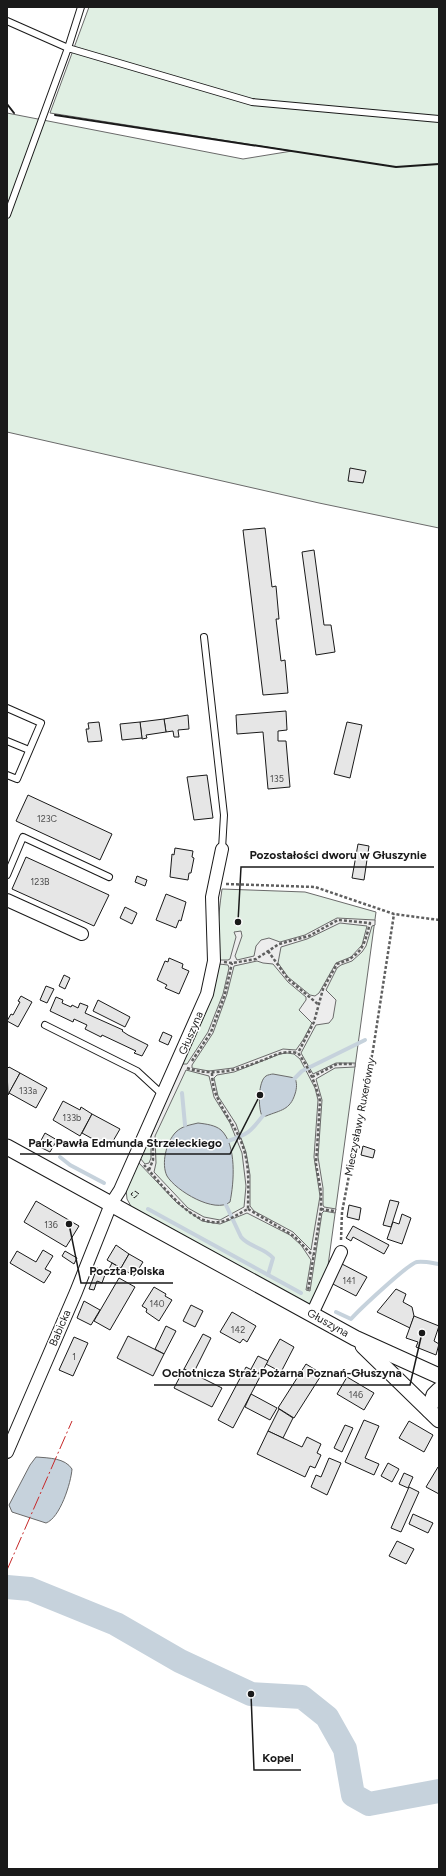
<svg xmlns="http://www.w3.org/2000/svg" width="446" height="1876" font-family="Figtree,sans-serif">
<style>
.green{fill:#e0efe3;stroke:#6a6a6a}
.parking{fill:#ededed;stroke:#6a6a6a;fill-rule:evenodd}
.water{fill:#c6d2dc;stroke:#6a6a6a}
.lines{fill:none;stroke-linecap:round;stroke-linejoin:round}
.stream{stroke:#c6d2dc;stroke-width:4}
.river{stroke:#c6d2dc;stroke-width:24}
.building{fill:#e6e6e6;stroke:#1a1a1a}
.service-casing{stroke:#1a1a1a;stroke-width:8}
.minor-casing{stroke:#1a1a1a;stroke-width:14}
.tertiary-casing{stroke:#1a1a1a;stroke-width:17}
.path{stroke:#5f5f5f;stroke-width:2.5;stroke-dasharray:3 2;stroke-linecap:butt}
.service{stroke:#fff;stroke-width:6}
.minor{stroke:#fff;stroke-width:12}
.tertiary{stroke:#fff;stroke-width:15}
.fence{stroke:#1a1a1a;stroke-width:1;stroke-dasharray:5 2;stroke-linecap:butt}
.wall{stroke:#1a1a1a;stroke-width:2}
.power{stroke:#c62828;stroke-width:1;stroke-dasharray:14 3 2 3;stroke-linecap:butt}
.labels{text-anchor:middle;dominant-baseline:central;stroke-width:3;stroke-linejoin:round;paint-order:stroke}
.number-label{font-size:9px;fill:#4d4d4d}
.street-label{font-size:11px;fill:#1a1a1a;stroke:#fff}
.leader{fill:none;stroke:#1a1a1a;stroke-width:1.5}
.callout-dot{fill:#1a1a1a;stroke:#fff;stroke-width:1.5}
.callout-label{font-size:12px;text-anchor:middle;font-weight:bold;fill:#1a1a1a;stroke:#fff;stroke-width:3;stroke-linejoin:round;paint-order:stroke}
</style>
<rect width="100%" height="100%" fill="#fff"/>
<g class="green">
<polygon points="89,7 439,7 439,528 319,503 7,432 7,113 243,159 292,151 50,113"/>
<path d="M 222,889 L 305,892 L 376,912 L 327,1273 L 312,1306 L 132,1208 L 127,1199 L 126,1189 L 212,995 C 219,973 218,956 218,933 C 218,918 220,904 222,889 Z"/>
</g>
<path class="parking" d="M 337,918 L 375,920 L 375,925 L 372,926 L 366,946 L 362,952 L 352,961 L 341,965 L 337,968 L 326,990 L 336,1000 L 333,1018 L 329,1023 L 316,1025 L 301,1053 L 313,1074 L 336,1063 L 355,1063 L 355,1067 L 335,1068 L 316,1079 L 322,1100 L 318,1157 L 323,1188 L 323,1205 L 324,1207 L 336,1209 L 335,1213 L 324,1211 L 322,1213 L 310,1291 L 306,1290 L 311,1260 L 301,1245 L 290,1235 L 247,1213 L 220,1224 L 202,1221 L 177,1203 L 138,1162 L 140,1158 L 145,1164 L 149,1163 L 151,1158 L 151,1136 L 182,1064 L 187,1064 L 208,1032 L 223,994 L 229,968 L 228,965 L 219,964 L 219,960 L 228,960 L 230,959 L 236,937 L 234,932 L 241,931 L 242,936 L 235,956 L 237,960 L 254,956 L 256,946 L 261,940 L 269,938 L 280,942 L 305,935 ZM 340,923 L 367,926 L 362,945 L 351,957 L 336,963 L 319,993 L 315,996 L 310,995 L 288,977 L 278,963 L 281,947 L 307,939 ZM 257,961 L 263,963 L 273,964 L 288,982 L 306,997 L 306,1000 L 299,1010 L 312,1023 L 303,1040 L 296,1050 L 283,1049 L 233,1068 L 209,1071 L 192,1068 L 192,1065 L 213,1033 L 227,994 L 234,966 ZM 287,1053 L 294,1054 L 300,1059 L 315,1088 L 318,1100 L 314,1157 L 320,1196 L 311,1250 L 293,1232 L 254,1211 L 250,1206 L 250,1175 L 246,1152 L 236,1124 L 218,1096 L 214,1078 L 217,1075 L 234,1072 L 280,1054 ZM 186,1070 L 209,1076 L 214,1097 L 230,1123 L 242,1153 L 246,1186 L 244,1207 L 220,1220 L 204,1217 L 188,1208 L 154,1172 L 156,1163 L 155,1136 Z"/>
<g class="water">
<path d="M 273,1074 L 295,1078 C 297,1083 297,1088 295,1094 C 290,1110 281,1110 266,1116 L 262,1116 C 258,1108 258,1081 266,1076 C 267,1075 272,1074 273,1074 Z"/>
<path d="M 198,1123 C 206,1124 215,1125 221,1130 C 237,1145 234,1183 230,1202 C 215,1214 176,1191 167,1176 C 161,1164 166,1142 176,1132 C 182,1126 190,1125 198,1123 Z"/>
<path d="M 36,1457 C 49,1458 65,1458 72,1469 C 71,1483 60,1518 46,1523 L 12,1512 L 9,1505 L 30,1465 Z"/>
</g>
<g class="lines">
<g class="stream">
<polyline points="292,1081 302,1071 365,1040"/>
<polyline points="182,1093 185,1125"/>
<path d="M 228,1141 C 252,1133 251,1130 266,1112"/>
<polyline points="60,1157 70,1165 104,1183"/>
<path d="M 226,1205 L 241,1237 C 249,1247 265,1248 273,1258 L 268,1275"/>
<polyline points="148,1209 301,1293"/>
<path d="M 336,1312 L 351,1319 C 359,1310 409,1263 417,1262 C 424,1261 432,1263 439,1264"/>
</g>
<polyline class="river" points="7,1587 30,1589 116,1624 180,1661 251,1694 302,1697 327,1717 345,1749 353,1795 369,1804 439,1791"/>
</g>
<g class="building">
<polygon points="350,468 366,471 363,483 348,481"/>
<polygon points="265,528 272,587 276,586 279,619 276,619 281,661 285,660 288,693 263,695 243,530"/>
<polygon points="314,550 324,625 331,625 335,652 316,655 302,552"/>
<polygon points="286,711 287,730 278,731 278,741 286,741 290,787 268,789 263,732 237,734 236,715"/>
<polygon points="188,715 189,729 178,730 179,737 174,737 173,731 166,732 164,719"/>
<polygon points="164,719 166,732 146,735 147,738 142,739 140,722"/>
<polygon points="99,722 102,741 88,742 86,729 89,729 88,723"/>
<polygon points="140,722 142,738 122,740 120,724"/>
<polygon points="347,722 362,725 350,778 334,774"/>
<polygon points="207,775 213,818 194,820 187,777"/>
<polygon points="28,795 112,834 100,860 16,821"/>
<polygon points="358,844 369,846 364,880 352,878"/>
<polygon points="175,848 193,851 192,857 194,858 191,873 189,873 188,880 170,877 172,854 174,855"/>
<polygon points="26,857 109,895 94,926 12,889"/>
<polygon points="137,876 147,880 145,886 135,882"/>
<polygon points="166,894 186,902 181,921 179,920 176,928 156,920"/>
<polygon points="125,907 137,913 132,924 120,918"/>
<polygon points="169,958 183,964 182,968 189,971 179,994 165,988 167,985 157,980 165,961 168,962"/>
<polygon points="64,975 70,978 65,989 59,986"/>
<polygon points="46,986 54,989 47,1003 40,1000"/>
<polygon points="21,996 32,1002 18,1027 7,1021 11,1014 13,1015 20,1002 18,1001"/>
<polygon points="56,997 63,1000 62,1003 71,1007 72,1005 78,1008 80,1003 88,1006 85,1013 123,1030 122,1031 128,1035 148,1045 142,1056 134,1053 136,1051 102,1035 101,1037 85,1029 87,1025 74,1019 73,1022 50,1011"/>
<polygon points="98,1000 130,1017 125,1027 93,1011"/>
<polygon points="163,1032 172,1036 168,1045 159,1041"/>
<polygon points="9,1067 20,1073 8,1095 7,1069"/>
<polygon points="20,1073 47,1088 36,1108 9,1093"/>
<polygon points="63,1101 80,1110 81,1107 92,1114 80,1136 53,1120"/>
<polygon points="92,1114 120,1129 109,1148 82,1133"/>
<polygon points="45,1133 57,1140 50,1152 38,1146"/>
<polygon points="363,1146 375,1150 373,1158 361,1155"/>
<polygon points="390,1200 399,1202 391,1227 383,1225"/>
<polygon points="36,1201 79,1226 66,1247 24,1222"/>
<polygon points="349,1205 361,1208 359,1220 347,1217"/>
<polygon points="402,1214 411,1218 402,1244 387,1239 393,1222 399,1224"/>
<polygon points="353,1226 389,1245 384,1254 353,1237 351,1241 346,1238"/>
<polygon points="116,1245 129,1254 121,1268 107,1260"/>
<polygon points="43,1250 53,1256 45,1269 51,1272 44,1283 10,1263 17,1251 36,1262"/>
<polygon points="65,1251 77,1258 74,1264 62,1256"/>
<polygon points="129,1254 143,1262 134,1276 121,1268"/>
<polygon points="112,1263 122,1269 118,1275 109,1269"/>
<polygon points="342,1264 367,1277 356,1296 331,1283"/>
<polygon points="97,1268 106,1272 102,1283 97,1281 94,1290 89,1289"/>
<polygon points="119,1278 135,1287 110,1330 94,1321"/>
<polygon points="154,1287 166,1294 165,1296 172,1300 159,1321 146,1312 147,1309 142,1306"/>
<polygon points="396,1289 406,1294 403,1302 412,1307 414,1316 410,1328 377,1312"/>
<polygon points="84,1301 100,1310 91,1325 77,1318"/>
<polygon points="191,1305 203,1311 195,1327 183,1321"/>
<polygon points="232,1312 256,1326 247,1342 243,1339 240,1343 220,1332"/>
<polygon points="414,1316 439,1326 434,1341 439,1344 436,1355 416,1347 418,1342 406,1338"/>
<polygon points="166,1326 176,1331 164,1354 155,1349"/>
<polygon points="203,1334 211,1338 193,1374 184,1369"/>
<polygon points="128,1336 164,1354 153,1376 117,1358"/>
<polygon points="74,1337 88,1343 73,1376 59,1370"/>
<polygon points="280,1339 294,1347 281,1372 266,1364"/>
<polygon points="258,1356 268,1361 261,1374 251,1369"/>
<polygon points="306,1364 322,1374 294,1418 278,1408"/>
<polygon points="246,1367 261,1375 233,1428 218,1420"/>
<polygon points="184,1369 222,1388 212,1407 174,1388"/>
<polygon points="347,1377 374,1393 364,1410 337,1394"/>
<polygon points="251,1394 277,1408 270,1420 245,1407"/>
<polygon points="279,1409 293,1418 283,1438 268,1431"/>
<polygon points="364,1420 379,1426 365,1458 379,1464 374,1475 345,1462"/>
<polygon points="409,1421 433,1435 424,1452 399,1438"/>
<polygon points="345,1425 353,1428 342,1452 334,1448"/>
<polygon points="268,1431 302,1447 307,1437 321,1444 317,1453 321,1455 315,1468 310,1466 305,1477 257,1454"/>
<polygon points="329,1458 341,1463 327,1495 311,1487 316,1475 321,1477"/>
<polygon points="388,1463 399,1469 392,1482 381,1476"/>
<polygon points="438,1467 439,1468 439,1494 426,1487"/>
<polygon points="404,1473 413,1477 408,1488 399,1484"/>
<polygon points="409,1487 419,1492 401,1532 391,1528"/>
<polygon points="413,1514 433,1523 428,1533 409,1524"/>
<polygon points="397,1541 414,1549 406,1564 389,1556"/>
</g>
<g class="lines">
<g class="service-casing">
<g id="service">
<polyline points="7,21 68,48 81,7"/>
<polyline points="7,215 68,48 252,102 439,119"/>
<polyline points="204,637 224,815 222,849"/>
<polyline points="7,708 41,723 17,779 7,775"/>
<polyline points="7,741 29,750"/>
<polyline points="7,875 23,837 109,877"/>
<polyline points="45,1025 137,1071 163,1095"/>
</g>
</g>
<g class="minor-casing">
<g id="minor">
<polyline points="7,900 82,934"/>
<polyline points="312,1314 341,1252"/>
<polyline points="7,1452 76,1292 111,1204 120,1190 207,994 214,961 212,897 222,849"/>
</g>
</g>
<g class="tertiary-casing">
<g id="tertiary">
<polyline points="7,1147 355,1338 439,1376"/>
<polyline points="363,1346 439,1420"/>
<polyline points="429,1410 434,1395 439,1390"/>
</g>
</g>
<g class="path">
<polyline points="226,884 315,887 394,914 439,920"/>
<polyline points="268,951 288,979 319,1005"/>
<path d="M 224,962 L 232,963 L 256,959 L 279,944 L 309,936 L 338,920 L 370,923 C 364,946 362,956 337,964 L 323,989 L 314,1022 L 298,1053"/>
<polyline points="192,1061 211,1032 225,994 232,963"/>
<path d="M 187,1068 C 213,1077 238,1070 263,1060 C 276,1055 283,1050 298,1053 C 308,1066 316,1084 320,1101 L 316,1164 L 321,1192 L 321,1209 L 308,1291"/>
<polyline points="312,1077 337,1064 354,1064"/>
<path d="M 144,1165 C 161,1183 191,1226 219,1222 C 229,1221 239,1213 248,1209 C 248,1190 250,1169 244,1150 C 238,1128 221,1111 214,1089 C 213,1084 212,1078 212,1073"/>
<polyline points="149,1170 153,1160 153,1148"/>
<polyline points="248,1209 294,1236 313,1256"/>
<polyline points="321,1209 334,1211"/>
<polyline points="341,1240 342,1212 373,1050 394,914"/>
</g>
<use href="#service" class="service"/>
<use href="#minor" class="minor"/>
<use href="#tertiary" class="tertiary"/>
<polygon class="fence" points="135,1191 139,1194 134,1198 131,1194"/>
<g class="wall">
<polyline points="7,104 14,113"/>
<polyline points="55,115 396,167 439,164"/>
</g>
<polyline class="power" points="7,1570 72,1421"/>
</g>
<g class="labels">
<g class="number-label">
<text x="277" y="778">135</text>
<text x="47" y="818">123C</text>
<text x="40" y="881">123B</text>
<text x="28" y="1090">133a</text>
<text x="72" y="1117">133b</text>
<text x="51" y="1224">136</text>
<text x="349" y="1280">141</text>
<text x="157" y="1303">140</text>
<text x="238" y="1329">142</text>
<text x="74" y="1356">1</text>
<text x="356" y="1394">146</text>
</g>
<g class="street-label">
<text transform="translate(191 1033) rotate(-67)">Głuszyna</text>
<text transform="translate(360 1117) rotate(-79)">Mieczysławy Ruxerówny</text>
<text transform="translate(328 1323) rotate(29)">Głuszyna</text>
<text transform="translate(60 1328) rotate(-67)">Babicka</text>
</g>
</g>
<path class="leader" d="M238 922L241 867H434M260 1095L230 1154H20M69 1224L81 1283H173M422 1333L410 1385H154M251 1694L254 1770H301"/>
<g class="callout-dot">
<circle cx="238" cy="922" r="4"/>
<circle cx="260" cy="1095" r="4"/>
<circle cx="69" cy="1224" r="4"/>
<circle cx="422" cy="1333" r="4"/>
<circle cx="251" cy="1694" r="4"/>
</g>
<g class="callout-label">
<text x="338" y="859">Pozostałości dworu w Głuszynie</text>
<text x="125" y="1147">Park Pawła Edmunda Strzeleckiego</text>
<text x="127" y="1275">Poczta Polska</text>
<text x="282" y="1377">Ochotnicza Straż Pożarna Poznań-Głuszyna</text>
<text x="278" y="1762">Kopel</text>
</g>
<rect width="446" height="1876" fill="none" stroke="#1a1a1a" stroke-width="16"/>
</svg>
